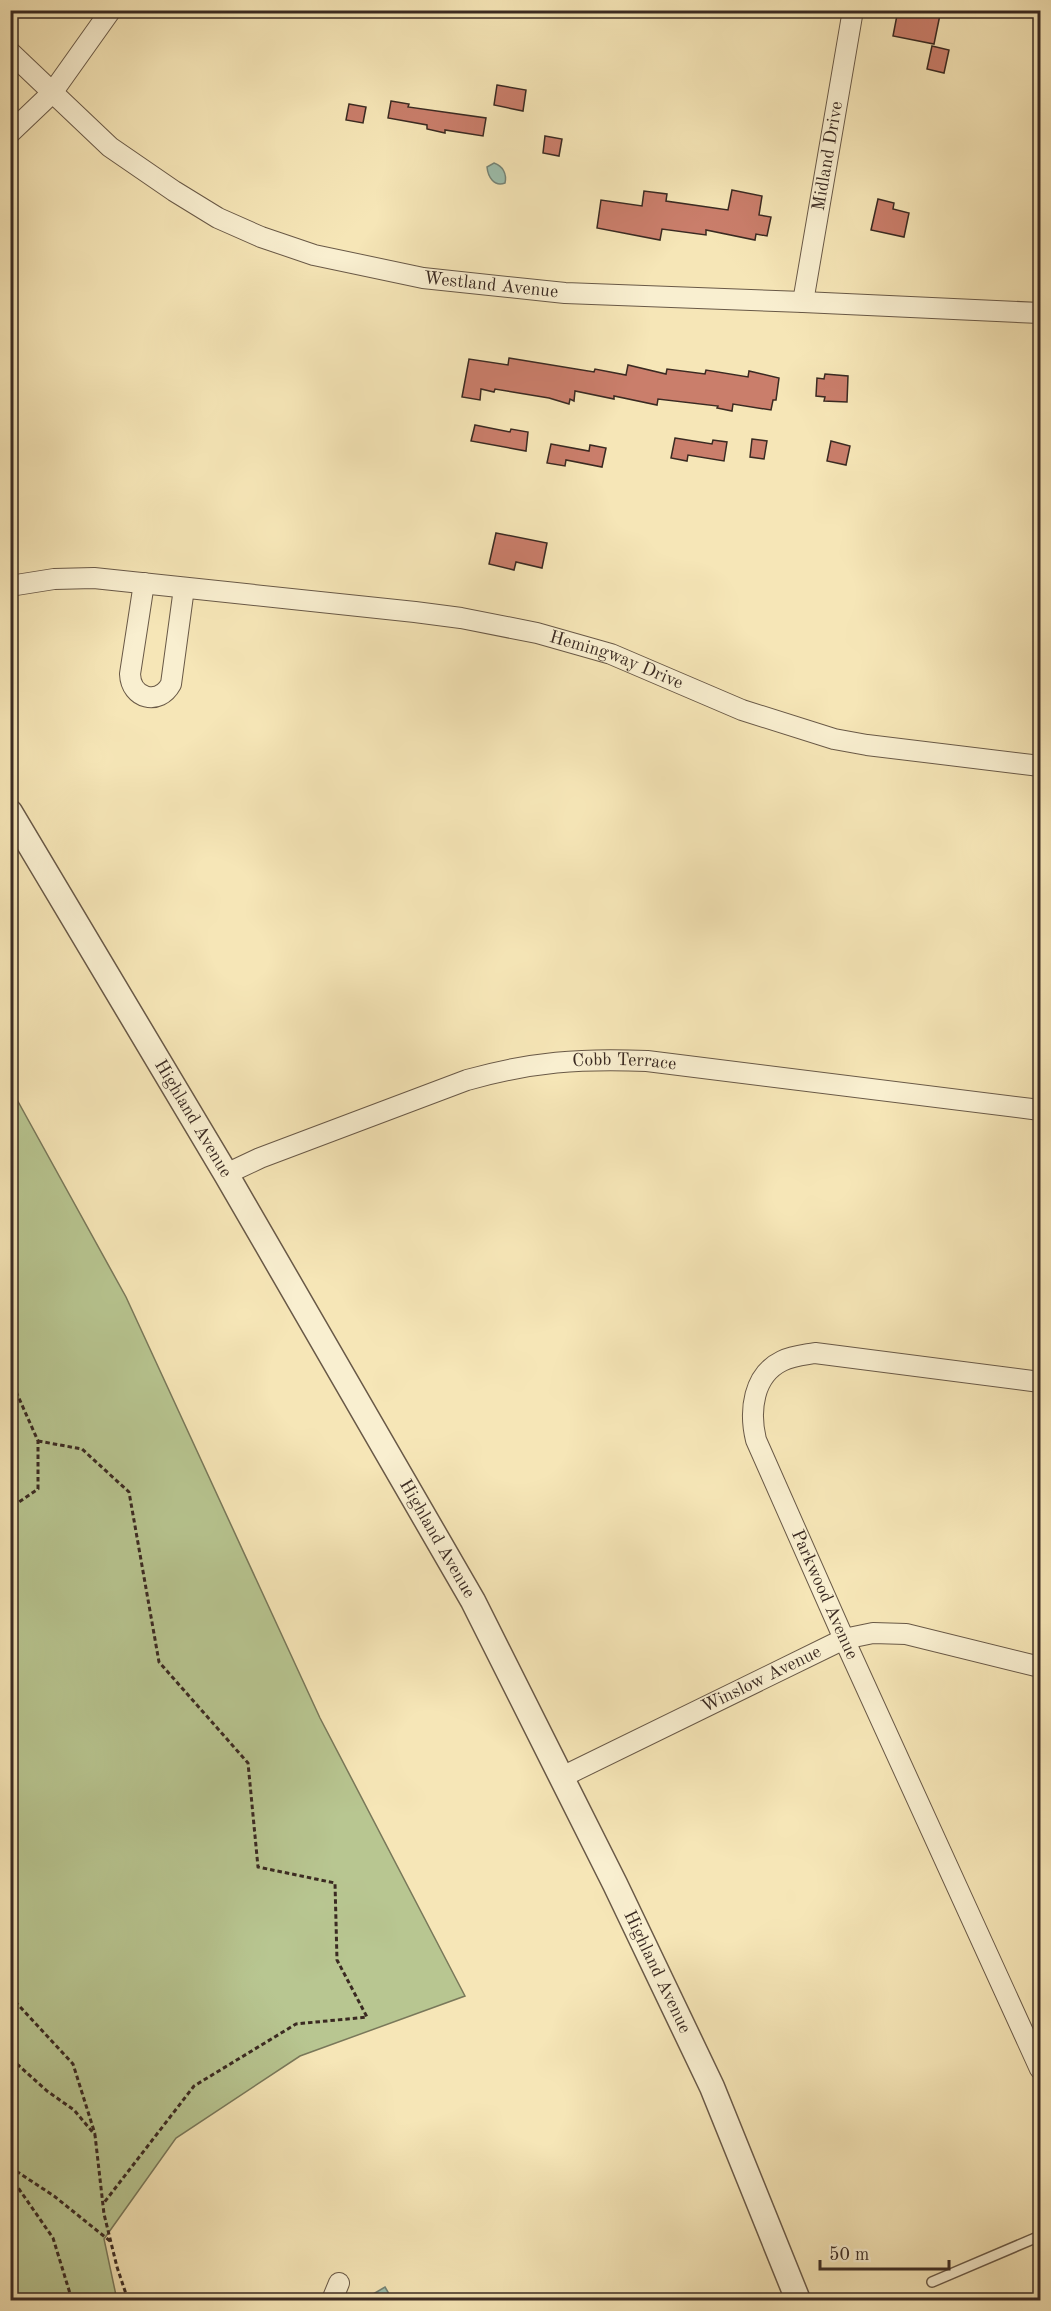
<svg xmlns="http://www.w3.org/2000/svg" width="1051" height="2311" font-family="'Old Standard TT',serif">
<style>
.green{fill:#b8c691;stroke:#79785a;stroke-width:1.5}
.water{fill:#9dc0af;stroke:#758477;stroke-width:1.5}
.building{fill:#ca7e6b;stroke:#3a2a22;stroke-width:1.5}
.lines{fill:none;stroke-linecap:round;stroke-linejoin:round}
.service-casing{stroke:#695947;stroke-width:12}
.minor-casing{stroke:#695947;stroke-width:22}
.tertiary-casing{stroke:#695947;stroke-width:27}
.path{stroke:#3a2a22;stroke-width:3;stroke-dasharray:4.5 3;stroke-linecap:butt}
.service{stroke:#f9efd0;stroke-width:9}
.minor{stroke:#f9efd0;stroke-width:20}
.tertiary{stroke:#f9efd0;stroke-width:24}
.labels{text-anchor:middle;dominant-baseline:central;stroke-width:6;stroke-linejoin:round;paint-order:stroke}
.street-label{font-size:18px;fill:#3a2a22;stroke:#f9efd0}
</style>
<rect width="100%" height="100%" fill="#f6e6b7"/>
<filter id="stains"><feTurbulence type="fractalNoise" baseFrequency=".00333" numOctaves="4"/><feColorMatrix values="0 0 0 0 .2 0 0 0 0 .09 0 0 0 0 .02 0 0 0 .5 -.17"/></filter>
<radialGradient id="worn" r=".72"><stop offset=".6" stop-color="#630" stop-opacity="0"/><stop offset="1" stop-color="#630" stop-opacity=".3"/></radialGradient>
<polygon class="green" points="10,1087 126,1297 320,1718 465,1996 300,2056 176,2138 104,2239 117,2300 11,2300"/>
<g class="water">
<path d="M 494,163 C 503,166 507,174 505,183 C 494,187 488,177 487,167 Z"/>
<polygon points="385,2287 392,2299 363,2300"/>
</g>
<g class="building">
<polygon points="898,10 941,10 934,44 893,36"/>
<polygon points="932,46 949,50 944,73 927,69"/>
<polygon points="497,85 526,90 523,111 494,105"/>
<polygon points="391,101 409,104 408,107 486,118 483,136 445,130 445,133 427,129 427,125 388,118"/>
<polygon points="349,104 366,107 363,123 346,120"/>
<polygon points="545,136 562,139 559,156 543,153"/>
<polygon points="732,190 762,196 759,215 771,217 767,236 756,234 755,240 706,230 706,235 662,229 660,240 597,228 601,200 642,206 644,191 667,194 666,201 728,210"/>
<polygon points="878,199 894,203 893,209 909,213 904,237 871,230"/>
<polygon points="509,358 594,372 595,369 626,375 628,365 666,374 667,369 705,374 706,370 748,377 749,371 779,378 776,400 773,400 771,410 733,404 732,411 717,408 718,406 658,399 657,405 614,396 614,399 575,391 574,401 570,399 569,404 549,398 495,389 494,392 481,389 480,400 462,397 469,359 508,365"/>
<polygon points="825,374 848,376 847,402 824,401 825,397 816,396 817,378 824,379"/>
<polygon points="475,425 510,432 511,429 528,432 526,451 471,441"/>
<polygon points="675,438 712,444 713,440 727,442 724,461 688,455 687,461 671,458"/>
<polygon points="752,439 767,441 764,459 750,457"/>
<polygon points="831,441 850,446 846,465 827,461"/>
<polygon points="551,444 589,451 590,445 606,448 602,467 566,460 565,466 547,463"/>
<polygon points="496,533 547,543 542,568 516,562 514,570 489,564"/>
</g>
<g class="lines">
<g class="service-casing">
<polyline id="service" points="932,2282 1040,2236"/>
</g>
<g class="minor-casing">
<g id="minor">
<path id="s1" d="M 10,52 L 110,147 L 174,191 L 218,218 L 261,237 L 314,255 L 423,278 L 565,293 L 803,302 L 1040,313"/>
<polyline points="10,133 52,93 111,10"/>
<path id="s2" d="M 803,302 L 853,10"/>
<path d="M 144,583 L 130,674 C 131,699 159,706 171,684 L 184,588"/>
<path id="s3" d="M 10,586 L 54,579 L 94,578 L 415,612 L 461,618 L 537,633 L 611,654 L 742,710 L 834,739 L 867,745 L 1040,766"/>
<path id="s4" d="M 226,1174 L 260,1158 L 467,1080 C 531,1062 581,1058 647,1061 L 1040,1110"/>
<path id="s5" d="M 1040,1382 L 815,1353 C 804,1355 792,1356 782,1361 C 753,1375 749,1411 756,1440 L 844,1639 L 1040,2069"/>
<path id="s6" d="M 562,1777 L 844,1639 L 873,1633 L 906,1634 L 1040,1667"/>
<polyline points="332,2300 339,2283"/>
</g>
</g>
<g class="tertiary-casing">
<g id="tertiary">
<path id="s7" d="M 10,812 L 226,1174 L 473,1601 L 615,1884 L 712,2087 L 798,2300"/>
</g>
</g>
<g class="path">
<polyline points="10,1378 38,1441 38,1489 10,1508"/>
<polyline points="38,1441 82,1449 129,1492 159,1662 248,1763 258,1867 335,1883 337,1960 367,2017 296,2024 194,2086 103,2204"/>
<polyline points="10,1996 73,2064 95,2134"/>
<polyline points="10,2061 16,2063 47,2091 74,2110 95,2135 104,2214 117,2267 128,2300"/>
<polyline points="10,2167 54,2196 110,2241"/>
<polyline points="10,2176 53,2238 72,2300"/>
</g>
<use href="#service" class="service"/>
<use href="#minor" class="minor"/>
<use href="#tertiary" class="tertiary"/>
</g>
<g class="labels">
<g class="street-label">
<text stroke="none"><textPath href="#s2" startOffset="148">Midland Drive</textPath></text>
<text stroke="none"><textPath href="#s1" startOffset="550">Westland Avenue</textPath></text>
<text stroke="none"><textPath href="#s3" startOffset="615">Hemingway Drive</textPath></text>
<text stroke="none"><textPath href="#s4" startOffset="418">Cobb Terrace</textPath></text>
<text stroke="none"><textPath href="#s7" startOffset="357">Highland Avenue</textPath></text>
<text stroke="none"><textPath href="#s7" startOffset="843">Highland Avenue</textPath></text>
<text stroke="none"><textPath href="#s5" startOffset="520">Parkwood Avenue</textPath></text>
<text stroke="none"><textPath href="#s6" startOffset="222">Winslow Avenue</textPath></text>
<text stroke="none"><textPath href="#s7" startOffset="1329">Highland Avenue</textPath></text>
</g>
</g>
<rect width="1051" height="2311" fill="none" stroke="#f6e6b7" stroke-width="36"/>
<rect x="12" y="12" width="1027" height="2287" fill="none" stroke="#3a2a22" stroke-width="3"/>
<rect x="18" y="18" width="1015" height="2275" fill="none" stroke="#3a2a22" stroke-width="1.5"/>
<path d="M820 2260v9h129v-9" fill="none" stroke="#3a2a22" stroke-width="3"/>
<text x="829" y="2260" font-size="18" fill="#3a2a22" stroke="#f9efd0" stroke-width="4.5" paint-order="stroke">50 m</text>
<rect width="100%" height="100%" filter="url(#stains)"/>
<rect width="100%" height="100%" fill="url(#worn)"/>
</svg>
